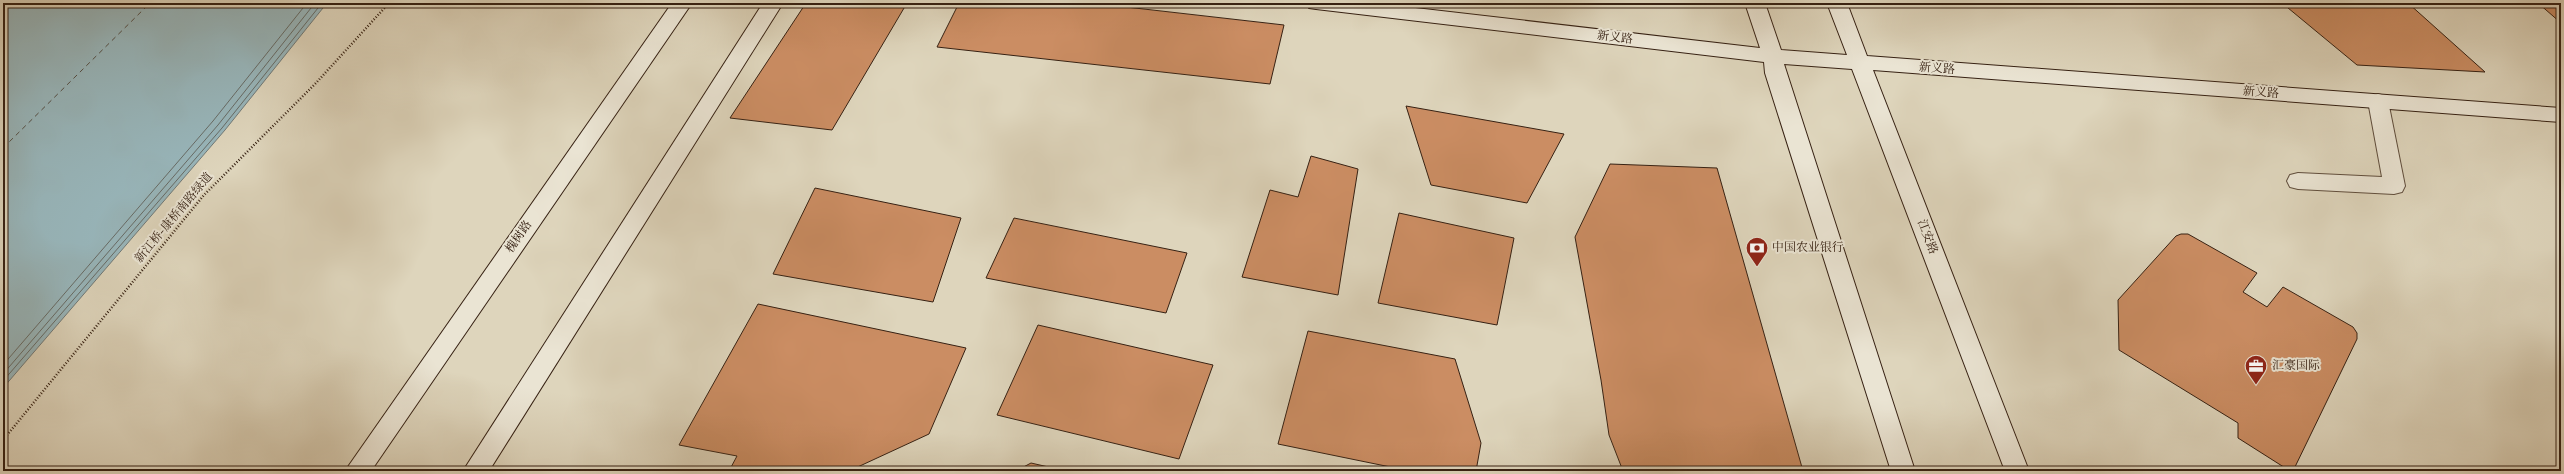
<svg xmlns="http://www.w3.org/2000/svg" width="2564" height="474" font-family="Vollkorn,'Noto Serif SC',serif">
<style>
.water{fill:#98b6bb;stroke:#717a78}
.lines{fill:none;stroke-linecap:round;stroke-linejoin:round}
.shore{stroke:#676c67;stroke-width:1}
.ferry{stroke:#534e45;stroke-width:1;stroke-dasharray:5 4;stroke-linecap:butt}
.building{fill:#cb8d63;stroke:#362113}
.lane-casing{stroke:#604e3d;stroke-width:2}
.secondary-casing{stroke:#362113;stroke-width:2}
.path{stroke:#362113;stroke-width:2.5;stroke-dasharray:1 2;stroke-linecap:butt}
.lane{fill:#eae4d3;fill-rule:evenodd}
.secondary{fill:#eae4d3;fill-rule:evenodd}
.labels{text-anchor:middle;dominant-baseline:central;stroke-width:4;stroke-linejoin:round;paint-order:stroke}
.street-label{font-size:12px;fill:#362113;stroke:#eae4d3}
.poi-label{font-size:12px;fill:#362113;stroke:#eae4d3;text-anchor:start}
</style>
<rect width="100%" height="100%" fill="#ded5bc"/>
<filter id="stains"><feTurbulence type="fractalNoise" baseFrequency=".005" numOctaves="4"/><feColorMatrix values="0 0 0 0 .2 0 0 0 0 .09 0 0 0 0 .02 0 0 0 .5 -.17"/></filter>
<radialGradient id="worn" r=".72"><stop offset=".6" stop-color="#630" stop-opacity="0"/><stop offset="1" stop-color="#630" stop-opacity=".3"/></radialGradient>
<polygon class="water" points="3,3 327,3 225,130 3,388"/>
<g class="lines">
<g class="shore">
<polyline points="3,365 213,121 307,3"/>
<polyline points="3,374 218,125 315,3"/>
<polyline points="3,381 222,128 322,3"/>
</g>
<polyline class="ferry" points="3,148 150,3"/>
</g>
<g class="building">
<polygon points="806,3 907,3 832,130 730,118"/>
<polygon points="959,3 1091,3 1284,25 1270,84 937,47"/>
<polygon points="2282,3 2408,3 2485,72 2357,65"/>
<polygon points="2538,3 2561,3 2561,23"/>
<polygon points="1406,106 1564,134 1527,203 1431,185"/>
<polygon points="1311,156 1358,169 1338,295 1242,277 1270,190 1298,197"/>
<polygon points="1610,164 1717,168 1803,471 1623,471 1609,435 1601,380 1575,237"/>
<polygon points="815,188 961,218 933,302 773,274"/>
<polygon points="1399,213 1514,238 1497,325 1378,303"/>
<polygon points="1014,218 1187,253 1166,313 986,278"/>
<polygon points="2181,234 2188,234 2257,273 2243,292 2267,307 2283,287 2353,327 2357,333 2357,339 2293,471 2290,471 2238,438 2238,423 2119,350 2118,300 2176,236"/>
<polygon points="758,304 966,348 929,434 849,471 729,471 737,456 679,445"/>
<polygon points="1038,325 1213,365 1179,459 997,415"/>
<polygon points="1308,331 1455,359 1481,443 1476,471 1410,471 1278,444"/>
<polygon points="1031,463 1066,471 1016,471"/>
</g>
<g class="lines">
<g class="lane-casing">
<polygon id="lane" points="2378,94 2385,96 2388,101 2405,186 2402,192 2394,194 2298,189 2290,187 2287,181 2290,175 2298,173 2382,177 2368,101 2371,96"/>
</g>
<g class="secondary-casing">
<g id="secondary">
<polygon points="672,3 692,3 371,471 345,471"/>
<polygon points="763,3 783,3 489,471 463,471"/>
<polygon points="1306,3 1372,3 1760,48 1745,3 1765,3 1781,50 1847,55 1827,3 1847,3 1867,56 2561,108 2561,122 1873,70 2029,471 2005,471 1852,69 1784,64 1915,471 1891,471 1765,73 1764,62 1316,9 1309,8"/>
</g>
</g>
<polyline class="path" points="3,440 204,195 316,83 389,3"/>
<use href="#lane" class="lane"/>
<use href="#secondary" class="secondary"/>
</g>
<defs>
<g id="bank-pin" transform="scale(1.15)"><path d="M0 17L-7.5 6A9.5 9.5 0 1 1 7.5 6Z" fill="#8f2418" stroke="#eae4d3"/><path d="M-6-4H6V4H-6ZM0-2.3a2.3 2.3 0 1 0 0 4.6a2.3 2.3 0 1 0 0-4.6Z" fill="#fff"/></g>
<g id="office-pin" transform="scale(1.15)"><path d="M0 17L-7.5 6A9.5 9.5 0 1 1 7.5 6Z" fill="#8f2418" stroke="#eae4d3"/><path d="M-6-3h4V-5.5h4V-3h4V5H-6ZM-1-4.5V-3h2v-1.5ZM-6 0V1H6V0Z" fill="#fff"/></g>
</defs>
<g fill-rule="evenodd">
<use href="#bank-pin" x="1757" y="248"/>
<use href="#office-pin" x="2256" y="366"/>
</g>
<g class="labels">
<g class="street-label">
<text transform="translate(1615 38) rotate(7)">新义路</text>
<text transform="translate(1937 69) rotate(4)">新义路</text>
<text transform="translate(2261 93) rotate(4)">新义路</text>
<text transform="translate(174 218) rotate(-50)">新江桥-康桥南路绿道</text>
<text transform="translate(519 237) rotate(-55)">槐树路</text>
<text transform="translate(1927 237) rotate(69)">江安路</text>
</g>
<g class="poi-label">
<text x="1772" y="248">中国农业银行</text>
<text x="2272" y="366">汇豪国际</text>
</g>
</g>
<rect width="2564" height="474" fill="none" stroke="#ded5bc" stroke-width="16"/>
<rect x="4" y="4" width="2556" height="466" fill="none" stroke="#362113" stroke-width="2"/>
<rect x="8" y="8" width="2548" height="458" fill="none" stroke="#362113"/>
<rect width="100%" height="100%" filter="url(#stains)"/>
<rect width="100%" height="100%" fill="url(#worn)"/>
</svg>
